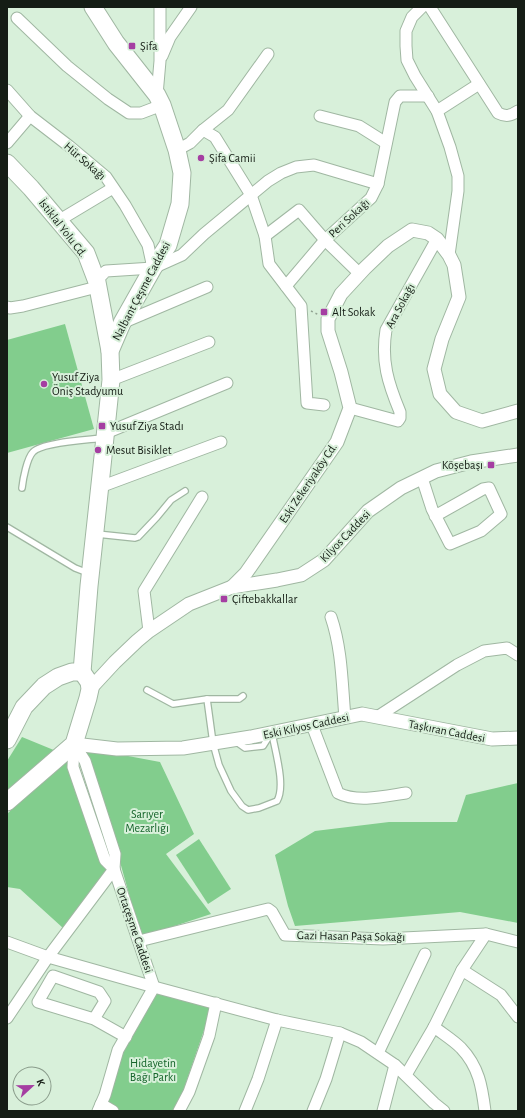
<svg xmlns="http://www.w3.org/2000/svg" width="525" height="1118" font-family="'Alegreya Sans',sans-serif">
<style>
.green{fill:#82cd8d}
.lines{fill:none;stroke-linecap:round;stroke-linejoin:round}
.service-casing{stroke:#a0b7a2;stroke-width:8}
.minor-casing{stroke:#a0b7a2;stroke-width:13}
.tertiary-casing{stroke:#a0b7a2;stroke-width:15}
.primary-casing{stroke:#a0b7a2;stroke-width:19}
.path{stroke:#91a392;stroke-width:1.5;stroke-dasharray:2 3;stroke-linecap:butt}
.service{stroke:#fff;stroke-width:5.5}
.minor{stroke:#fff;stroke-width:11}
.tertiary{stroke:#fff;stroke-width:13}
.primary{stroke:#fff;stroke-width:17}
.poi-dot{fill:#a53ea2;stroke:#d8f0da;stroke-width:1.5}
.labels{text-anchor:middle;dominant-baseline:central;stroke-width:4;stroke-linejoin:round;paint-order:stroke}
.poi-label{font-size:12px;fill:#151d15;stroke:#d8f0da;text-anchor:start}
.street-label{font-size:12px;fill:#151d15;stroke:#d8f0da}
.park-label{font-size:12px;fill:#14642a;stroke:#d8f0da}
</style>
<rect width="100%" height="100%" fill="#d8f0da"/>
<g class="green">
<polygon points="65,324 94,429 7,453 7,340"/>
<polygon points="22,737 61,753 7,803 7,761"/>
<polygon points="80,747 160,762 194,834 166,854 211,914 141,937 115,844"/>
<polygon points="69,754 69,765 107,872 63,928 20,889 7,887 7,814"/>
<polygon points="518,783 518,923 460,912 295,926 288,906 275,855 315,831 389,822 457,822 466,795"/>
<polygon points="199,839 231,889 208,904 176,855"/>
<polygon points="155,990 213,1004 180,1100 175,1111 119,1111 104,1102 123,1048"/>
</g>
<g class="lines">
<g class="service-casing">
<g id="service">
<path d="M 22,488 C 23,479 27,458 33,452 C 42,442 88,440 103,438"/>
<polyline points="7,527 75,568 88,573"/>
<polyline points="97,534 135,538 138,537 157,517 171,500 185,491"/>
<polyline points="147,690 173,704 207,699 239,699 243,696"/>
<path d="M 207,699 L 213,743 L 219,765 L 231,791 L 242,806 L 248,810 L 259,808 L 277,801 C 286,786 275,751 272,733"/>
<polyline points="235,741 245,748 263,746 270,735"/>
</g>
</g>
<g class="minor-casing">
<g id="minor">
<polyline points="422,7 412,17 406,31 406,46 407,60 415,76 437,111 450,147 458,176 458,191 449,255"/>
<path d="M 430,7 L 498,113 C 506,117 510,116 518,111"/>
<polyline points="17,18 67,66 108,99 129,113 141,113 162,105"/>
<polyline points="162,56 170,37 191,7"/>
<polyline points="7,90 30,116 69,146 106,177 125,205 148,245 153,268"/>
<polyline points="157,95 160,61 160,7"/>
<polyline points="437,111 479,84"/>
<polyline points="320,116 359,126 386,143"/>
<polyline points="203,130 215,137 251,195 265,236 269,264 301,306 307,403 324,405"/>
<polyline points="7,143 30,116"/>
<polyline points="177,150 190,143 203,130 228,110 268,54"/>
<polyline points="58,221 113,188"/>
<polyline points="265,236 299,210 325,240 360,274"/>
<polyline points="97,282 101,276 106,271 153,268 182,255 204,234 268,181 281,173 296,167 314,165 378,184"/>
<polyline points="286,286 325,240 371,198 378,184 395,102 400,96 428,96"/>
<polyline points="7,307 10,308 23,306 97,287"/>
<polyline points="122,323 207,287"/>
<polyline points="111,380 209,342"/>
<path d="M 350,408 L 398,421 L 400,418 L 400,412 C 388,383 381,361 386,330 L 437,239"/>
<polyline points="106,433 227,383"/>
<polyline points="422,478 432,509 450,544 481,531 501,514 489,488 483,489 435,516"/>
<polyline points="100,487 221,442"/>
<path d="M 331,617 C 342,649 342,684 345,718"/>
<polyline points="149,631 144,591 202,497"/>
<polyline points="377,717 457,665 484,651 507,648 518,655"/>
<path d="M 312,725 L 338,793 C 357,803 386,796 406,793"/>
<polyline points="74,744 85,761 115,854 114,869 154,987 118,1050 105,1095 98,1111"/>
<polyline points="74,744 73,767 105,860 114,869"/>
<polyline points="139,941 268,909 272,912 285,935 383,939 486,934"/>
<polyline points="7,942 48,957 154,987 277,1020 340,1033 361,1042 395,1065 434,1103 444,1111"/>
<polyline points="462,970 486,934 518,942"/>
<polyline points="7,1018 48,957 114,869"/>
<polyline points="94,1019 38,1002 53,976 99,992 105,1001 94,1019 126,1037"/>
<path d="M 434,1027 C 443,1034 453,1040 461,1048 C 479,1067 482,1087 485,1111"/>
<polyline points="378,1053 425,954"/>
<polyline points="406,1075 434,1027 462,970 501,995 518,1017"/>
<polyline points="101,1104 113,1111"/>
<polyline points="179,1111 189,1092 209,1036 216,1003"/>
<polyline points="245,1111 258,1079 277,1020"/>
<polyline points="313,1111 326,1079 340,1033"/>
<polyline points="383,1111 395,1065"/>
</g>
</g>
<g class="tertiary-casing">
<g id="tertiary">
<polyline points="232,587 246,573 337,442 350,408 341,372 328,331 328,319 341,294 365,268 388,246 412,230 428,233 437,239 449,255 454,265 459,297 442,339 434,369 440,394 456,412 482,421 518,411"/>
<polyline points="90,689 115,662 137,641 149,631 189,604 232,587 277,580 301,575 324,560 368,511 401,488 436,471 471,462 518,455"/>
<polyline points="74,744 117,749 183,748 251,737 362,714 492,739 518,738"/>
</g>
</g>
<g class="primary-casing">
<g id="primary">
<polyline points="7,163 31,188 86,253 97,282 110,351"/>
<polyline points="82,672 89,586 102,466 111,380 110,351 122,323 153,268 168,245 180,204 182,173 177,150 162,105 157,95 116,43 93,7"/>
<polyline points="7,740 24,707 44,686 58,677 72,672 82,672"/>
<polyline points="7,802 74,744 88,698 90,689 89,682 82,672"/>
</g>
</g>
<polyline class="path" points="311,311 319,315"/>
<use href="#service" class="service"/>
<use href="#minor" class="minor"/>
<use href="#tertiary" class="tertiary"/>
<use href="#primary" class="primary"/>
</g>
<g class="poi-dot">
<rect x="128" y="42" width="8" height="8" rx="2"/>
<circle cx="201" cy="158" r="4"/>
<rect x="320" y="308" width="8" height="8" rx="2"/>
<circle cx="44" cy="384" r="4"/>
<rect x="98" y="422" width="8" height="8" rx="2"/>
<circle cx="98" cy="450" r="4"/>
<rect x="487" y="461" width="8" height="8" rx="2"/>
<rect x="220" y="595" width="8" height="8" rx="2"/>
</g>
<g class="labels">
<g class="poi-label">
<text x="140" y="46">Şifa</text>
<text x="209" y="158">Şifa Camii</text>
<text x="332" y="312">Alt Sokak</text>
<text x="52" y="377">Yusuf Ziya<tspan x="52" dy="14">Öniş Stadyumu</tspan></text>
<text x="110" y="426">Yusuf Ziya Stadı</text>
<text x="106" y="450">Mesut Bisiklet</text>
<text x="483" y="465" text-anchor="end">Köşebaşı</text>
<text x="232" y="599">Çiftebakkallar</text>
</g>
<g class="street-label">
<text transform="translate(85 161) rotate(41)">Hür Sokağı</text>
<text transform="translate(349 218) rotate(-43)">Peri Sokağı</text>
<text transform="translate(63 228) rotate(52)">İstiklal Yolu Cd.</text>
<text transform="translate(141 291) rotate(-62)">Nalbant Çeşme Caddesi</text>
<text transform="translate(400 306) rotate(-62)">Ara Sokağı</text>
<text transform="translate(308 483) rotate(-56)">Eski Zekeriyaköy Cd.</text>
<text transform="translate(345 536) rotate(-46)">Kilyos Caddesi</text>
<text transform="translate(306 726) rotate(-12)">Eski Kilyos Caddesi</text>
<text transform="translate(447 731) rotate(11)">Taşkıran Caddesi</text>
<text transform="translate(135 930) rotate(71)">Ortaçeşme Caddesi</text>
<text transform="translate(351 936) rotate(1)">Gazi Hasan Paşa Sokağı</text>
</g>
<g class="park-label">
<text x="147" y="814">Sarıyer<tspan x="147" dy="14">Mezarlığı</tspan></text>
<text x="153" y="1063">Hidayetin<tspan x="153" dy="14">Bağı Parkı</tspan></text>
</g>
</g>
<rect width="525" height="1118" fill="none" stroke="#151d15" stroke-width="16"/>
<g transform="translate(32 1086) rotate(68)"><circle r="19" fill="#d8f0da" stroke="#8a9c8b"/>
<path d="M0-3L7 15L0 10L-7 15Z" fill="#a53ea2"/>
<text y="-6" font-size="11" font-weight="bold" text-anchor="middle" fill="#151d15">K</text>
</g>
</svg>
